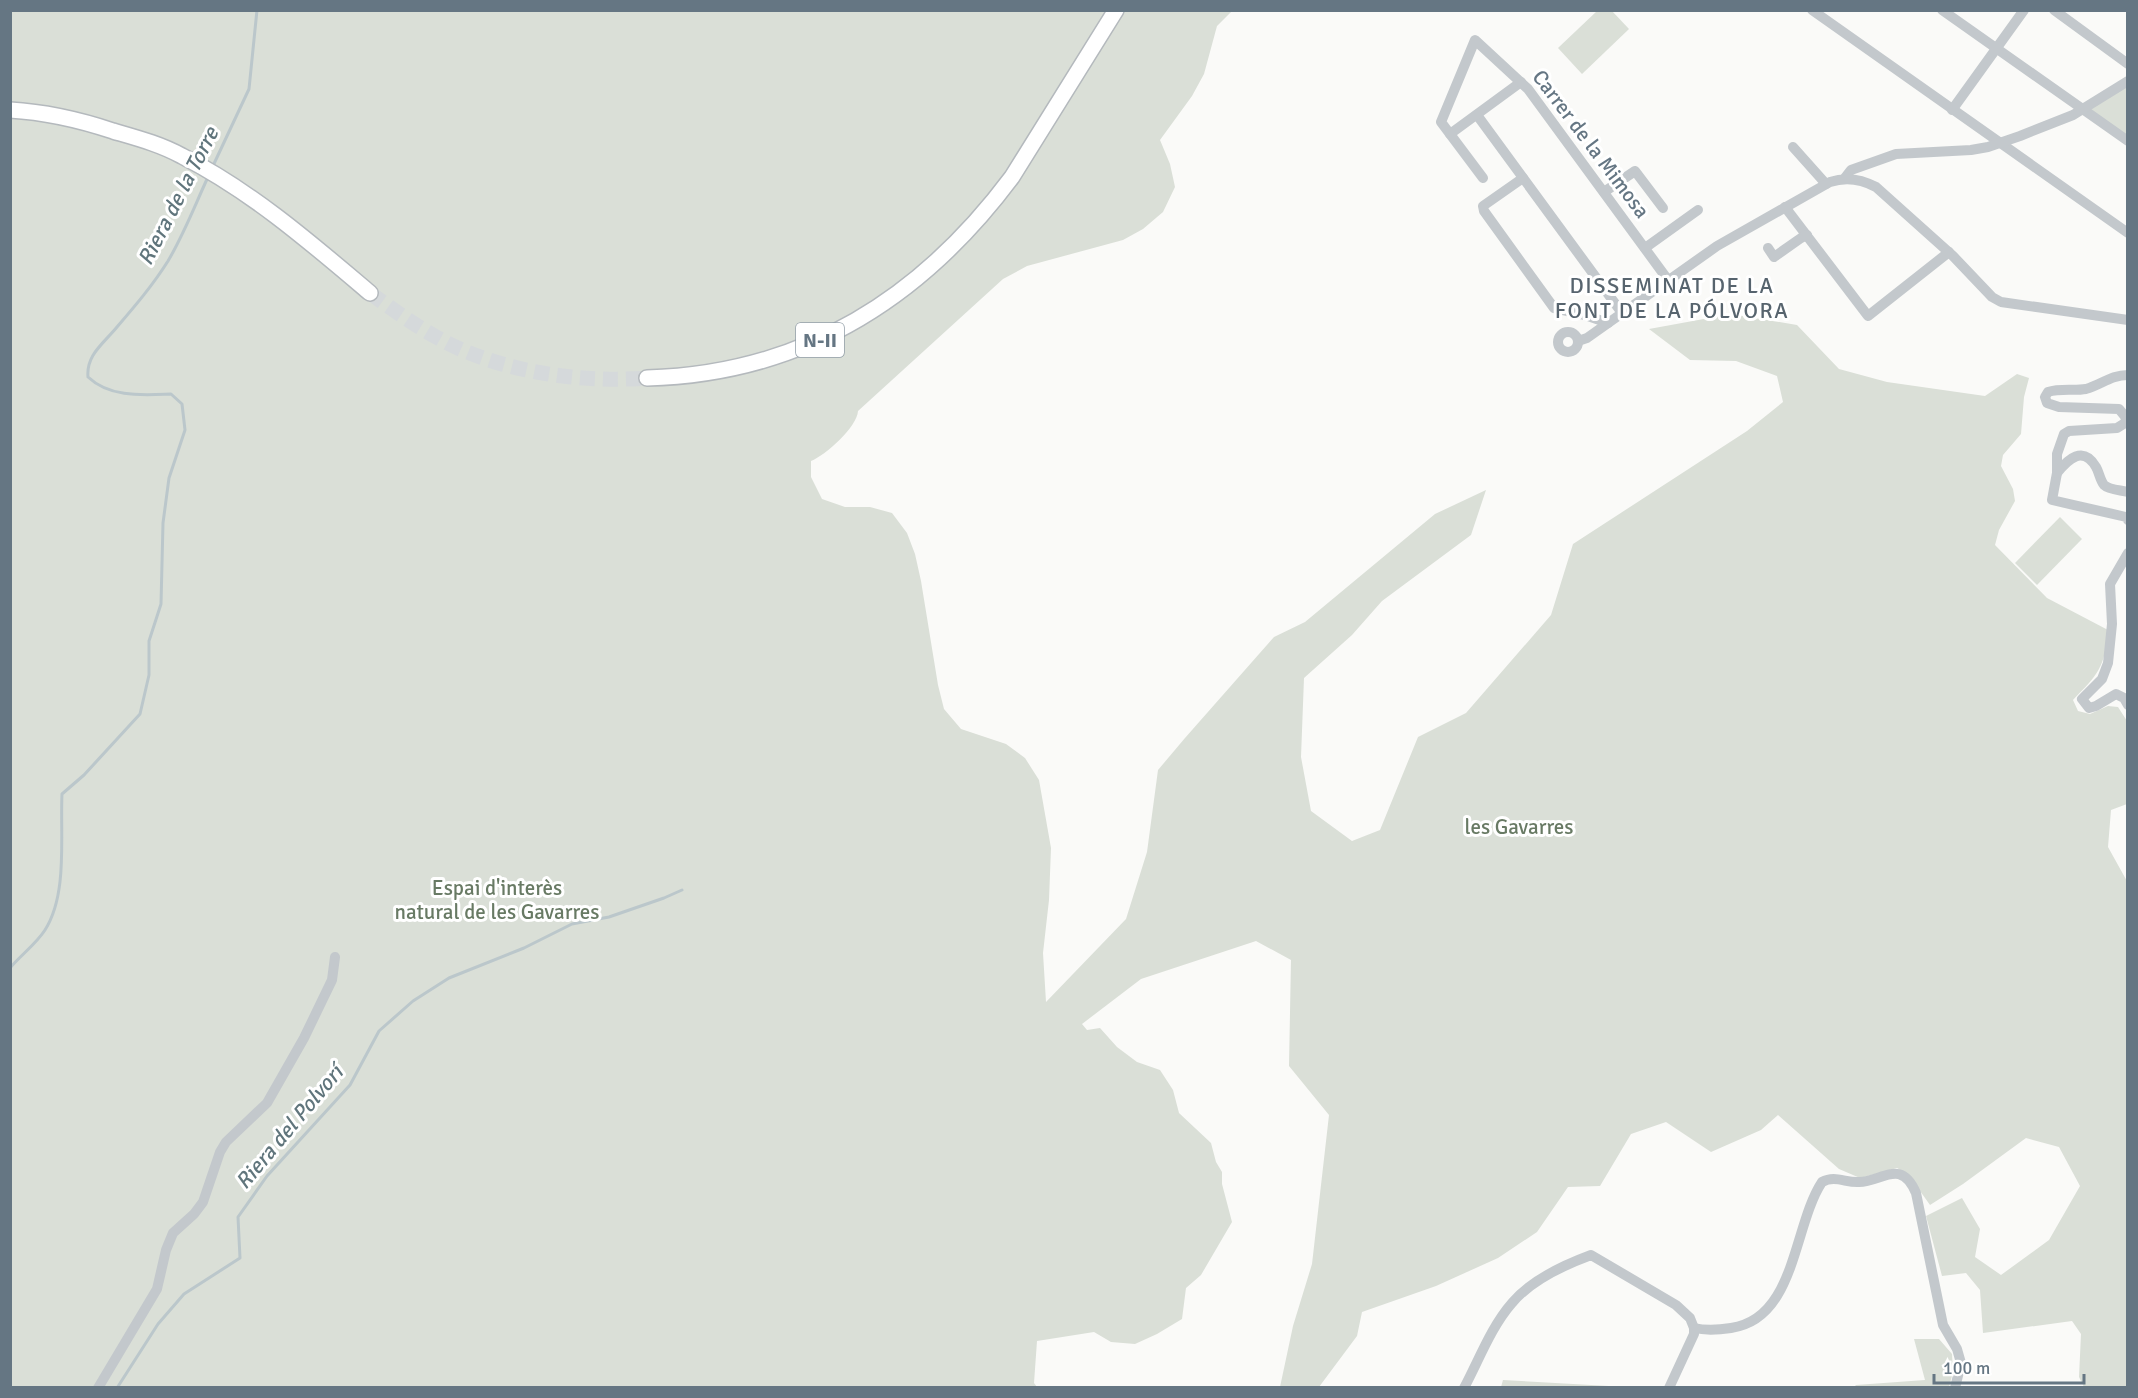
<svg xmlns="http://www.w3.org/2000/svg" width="2138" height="1398" font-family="Signika,sans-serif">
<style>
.green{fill:#dadfd7}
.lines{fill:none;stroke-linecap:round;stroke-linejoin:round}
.stream{stroke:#bbc7cb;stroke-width:3}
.highway-tunnel{stroke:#d5d9db;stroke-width:15;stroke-dasharray:15 8;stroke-linecap:butt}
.highway-casing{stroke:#b4b9bd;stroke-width:18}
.minor{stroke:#c3c8cc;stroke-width:10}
.highway{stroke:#fff;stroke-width:15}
.labels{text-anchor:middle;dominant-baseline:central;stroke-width:6;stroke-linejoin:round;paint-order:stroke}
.shield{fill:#fff;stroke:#939fa8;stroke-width:1.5}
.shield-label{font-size:20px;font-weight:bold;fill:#657683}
.street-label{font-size:21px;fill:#657683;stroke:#fff}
.park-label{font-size:21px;fill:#687a64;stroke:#fff}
.water-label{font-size:22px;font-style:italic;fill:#60757c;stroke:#fff}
.neighbourhood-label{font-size:22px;letter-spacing:1.5px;fill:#57646e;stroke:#fff}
</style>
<rect width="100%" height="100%" fill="#fafaf8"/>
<g class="green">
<path d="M 10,11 L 1232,11 L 1217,26 L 1204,74 L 1192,96 L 1160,140 L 1170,164 L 1175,187 L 1163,212 L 1143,229 L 1123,240 L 1027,266 L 1003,279 L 858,411 C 857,427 826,455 811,461 L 811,477 L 822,499 L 845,507 L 870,507 L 892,513 L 907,533 L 915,554 L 921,581 L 938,685 L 944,709 L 961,729 L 1006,744 L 1025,758 L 1039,780 L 1051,848 L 1049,900 L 1043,953 L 1046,1002 L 1126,919 L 1147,852 L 1158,770 L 1185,738 L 1274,637 L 1305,622 L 1435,514 L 1486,490 L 1471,535 L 1382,601 L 1352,635 L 1304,678 L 1301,757 L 1311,811 L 1352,841 L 1380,830 L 1418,737 L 1466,713 L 1551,615 L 1573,544 L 1747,431 L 1783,402 L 1777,376 L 1736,361 L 1690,360 L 1649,329 L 1731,314 L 1797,325 L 1839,369 L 1887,382 L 1985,396 L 2017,374 L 2029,378 L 2024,397 L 2021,434 L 2003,455 L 2001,466 L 2013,489 L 2015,501 L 1999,530 L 1995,545 L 2047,598 L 2108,630 C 2105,668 2098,674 2073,700 L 2078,711 L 2090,714 L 2108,706 L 2118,707 L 2127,721 L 2127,804 L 2111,810 L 2108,847 L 2128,883 L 2127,1387 L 2084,1387 L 2079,1377 L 2081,1334 L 2072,1321 L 1983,1333 L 1980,1290 L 1966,1273 L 1942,1276 L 1926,1216 L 1962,1198 L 1980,1229 L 1975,1257 L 2001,1275 L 2049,1240 L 2080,1186 L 2059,1147 L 2026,1138 L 1963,1184 L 1930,1205 L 1908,1174 L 1897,1168 L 1860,1178 L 1839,1169 L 1778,1115 L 1761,1130 L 1711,1152 L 1666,1122 L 1631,1134 L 1600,1186 L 1568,1187 L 1537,1232 L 1498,1258 L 1436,1286 L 1362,1312 L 1357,1336 L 1319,1387 L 1280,1387 L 1293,1326 L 1312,1264 L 1329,1115 L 1289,1066 L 1291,960 L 1256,941 L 1141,979 L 1082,1024 L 1087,1030 L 1100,1028 L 1117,1047 L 1137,1062 L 1160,1070 L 1173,1090 L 1179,1113 L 1211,1143 L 1216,1162 L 1222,1172 L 1222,1184 L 1232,1222 L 1201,1275 L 1186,1288 L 1182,1319 L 1157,1334 L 1135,1344 L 1111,1342 L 1094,1332 L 1037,1341 L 1034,1383 L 1037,1387 L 11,1387 Z"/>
<polygon points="1597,11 1612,11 1629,29 1582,74 1558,48"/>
<polygon points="2127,85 2127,140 2086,110"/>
<polygon points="2060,517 2082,539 2037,585 2015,563"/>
<polygon points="1914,1339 1939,1339 1952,1354 1953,1372 1949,1387 1854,1387 1856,1385 1925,1380"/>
<polygon points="1503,1380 1609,1386 1611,1387 1501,1387"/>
</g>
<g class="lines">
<g class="stream">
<polyline points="212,168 249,89 257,10"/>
<path d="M 10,968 C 21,955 36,944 45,930 C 68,894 60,836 62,794 L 84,775 L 140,714 L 149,675 L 149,641 L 161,604 L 163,523 L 169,478 L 185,430 L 182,404 L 171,394 C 143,395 110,398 88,377 C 86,355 103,344 117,327 C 135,306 153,285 168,261 C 184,234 195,205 208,177"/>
<polyline points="117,1388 158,1324 184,1294 240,1258 238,1217 267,1176 350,1085 379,1031 413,1001 449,978 524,948 572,924 609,917 664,898 682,890"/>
</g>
<path class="highway-tunnel" d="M 370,293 C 392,309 414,325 438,338 C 499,372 579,383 647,378"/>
<g class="highway-casing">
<g id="highway">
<path d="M 10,110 C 45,112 80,120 113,131 C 137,138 160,144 182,156 C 251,191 311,243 370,293"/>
<path d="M 647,378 C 802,374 921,299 1012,177 L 1116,10"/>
</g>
</g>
<g class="minor">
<polyline points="1812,10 2128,233"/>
<polyline points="1942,10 2128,141"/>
<polyline points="2054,10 2128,64"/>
<polyline points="1952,110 2024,10"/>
<polyline points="1477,115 1622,313"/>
<polyline points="1450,134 1521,82"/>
<polyline points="1793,147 1826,184"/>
<polyline points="1483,178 1441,122 1475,40 1528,89 1668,280"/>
<polyline points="1523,178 1483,206 1484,211 1554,308 1585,315 1608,323"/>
<polyline points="1844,179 1851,170 1896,154 1971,150 1988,147 2020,136 2073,115 2128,81"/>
<polyline points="1604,192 1635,171 1663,208"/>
<polyline points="1785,207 1868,316 1949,252"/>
<polyline points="1645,248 1698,210"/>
<polyline points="1768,248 1774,257 1801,238 1807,235"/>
<circle cx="1568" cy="342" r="10"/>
<path d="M 1578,341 L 1587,338 L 1717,246 L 1830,182 C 1845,177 1861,179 1876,187 L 1953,256 L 1992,297 L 2001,302 L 2128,320"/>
<path d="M 2128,375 C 2111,375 2101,385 2086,389 C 2074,391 2060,388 2048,392 L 2045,397 L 2047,403 L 2059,407 L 2119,409 L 2128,420"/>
<polyline points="2126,419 2125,423 2117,428 2069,431 2064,434 2057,454 2057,473 2052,500 2126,517 2128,520"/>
<path d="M 2057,473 C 2068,459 2083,445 2096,467 C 2099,472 2100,480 2104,485 C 2109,490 2121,490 2128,492"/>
<polyline points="2128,553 2110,584 2112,624 2108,663 2102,679 2082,699 2089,708 2096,706 2116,694 2124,698 2128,705"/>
<path d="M 1694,1328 C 1707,1331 1718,1330 1731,1328 C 1796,1319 1793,1226 1822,1182 C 1835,1175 1846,1183 1859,1182 C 1883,1181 1901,1158 1916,1193 L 1943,1325 L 1957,1349 L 1961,1363 L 1955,1388"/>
<polyline points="98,1388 157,1289 166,1250 173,1233 194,1214 203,1202 220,1152 226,1142 267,1103 304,1038 332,980 335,957"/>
<path d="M 1464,1388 C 1479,1360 1491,1327 1512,1303 C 1531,1280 1564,1265 1591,1255 L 1676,1305 L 1690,1318 L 1694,1328 L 1694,1334 L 1669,1388"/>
</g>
<use href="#highway" class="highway"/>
</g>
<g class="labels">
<rect class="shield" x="796" y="323" width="48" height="34" rx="4.5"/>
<g class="shield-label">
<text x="820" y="340">N-II</text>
</g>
<g class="street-label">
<text transform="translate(1591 144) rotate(53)">Carrer de la Mimosa</text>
</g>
<g class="park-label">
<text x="1519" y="827">les Gavarres</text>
<text x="497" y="888">Espai d'interès<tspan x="497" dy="24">natural de les Gavarres</tspan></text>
</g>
<g class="water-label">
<text transform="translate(178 196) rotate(-63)">Riera de la Torre</text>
<text transform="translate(289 1127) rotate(-50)">Riera del Polvorí</text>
</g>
<g class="neighbourhood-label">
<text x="1672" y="285">DISSEMINAT DE LA<tspan x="1672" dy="25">FONT DE LA PÓLVORA</tspan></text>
</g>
</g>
<rect width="2138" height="1398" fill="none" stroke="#657683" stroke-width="24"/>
<path d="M1934 1374v9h150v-9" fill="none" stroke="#657683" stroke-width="3"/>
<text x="1943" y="1374" font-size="18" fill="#657683" stroke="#ffffff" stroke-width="4.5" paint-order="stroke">100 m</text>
</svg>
